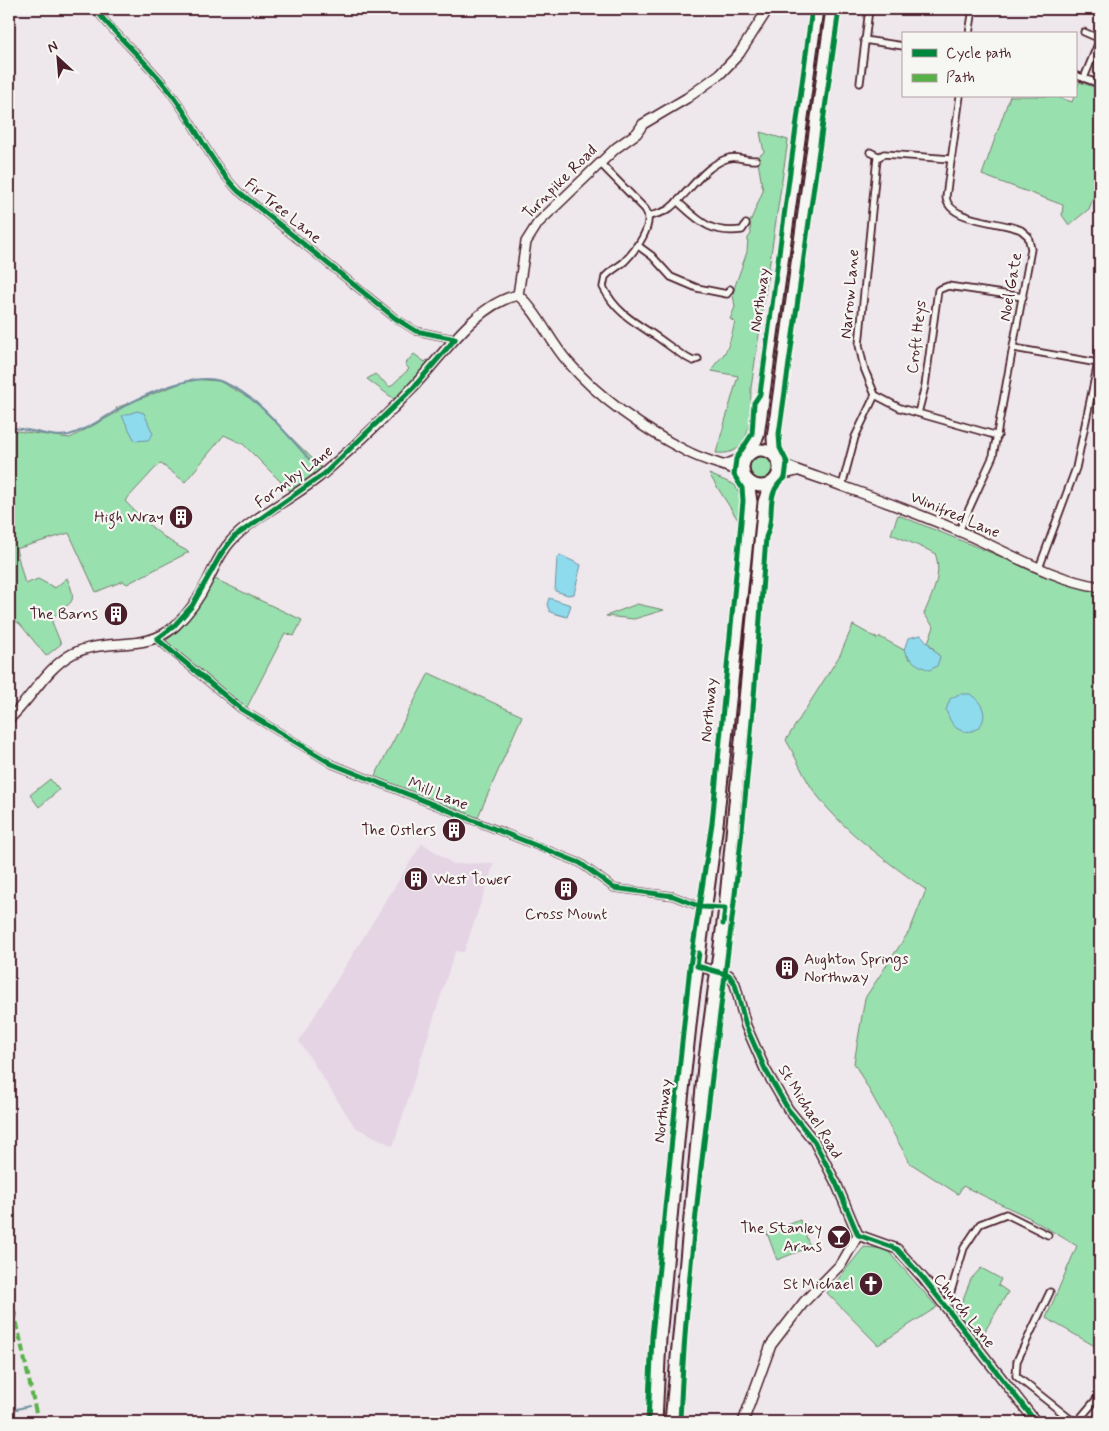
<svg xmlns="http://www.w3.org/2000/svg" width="1109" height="1431" font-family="Mynerve,sans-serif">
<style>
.built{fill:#e4d4e4}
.green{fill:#99e0af;stroke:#72806d}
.water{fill:#8ddbed;stroke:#72909f}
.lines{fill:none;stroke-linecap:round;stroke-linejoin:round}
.stream{stroke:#72909f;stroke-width:2}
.street-casing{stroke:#4a1f2b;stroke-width:9}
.secondary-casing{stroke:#4a1f2b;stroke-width:12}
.highway-casing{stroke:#4a1f2b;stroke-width:15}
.street{stroke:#f6f6f2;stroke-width:5.5}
.secondary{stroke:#f6f6f2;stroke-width:9}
.highway{stroke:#f6f6f2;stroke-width:11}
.quiet{stroke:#57b146;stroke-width:4;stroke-dasharray:8 4;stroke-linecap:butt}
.cycleway-casing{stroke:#f6f6f2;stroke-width:8}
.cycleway{stroke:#00873e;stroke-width:5}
.labels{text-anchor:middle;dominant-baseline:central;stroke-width:4.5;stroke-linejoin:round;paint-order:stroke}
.street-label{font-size:16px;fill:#4a1f2b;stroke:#f6f6f2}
.poi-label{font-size:16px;fill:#4a1f2b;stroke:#f6f6f2;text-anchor:end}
</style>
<rect width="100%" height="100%" fill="#eee7ec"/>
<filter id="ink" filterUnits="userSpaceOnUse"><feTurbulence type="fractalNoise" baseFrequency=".02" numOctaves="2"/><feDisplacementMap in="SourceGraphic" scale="10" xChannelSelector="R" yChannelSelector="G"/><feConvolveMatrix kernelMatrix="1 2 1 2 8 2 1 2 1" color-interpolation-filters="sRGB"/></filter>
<g filter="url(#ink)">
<polygon class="built" points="422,843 453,864 494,863 464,952 455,951 393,1146 355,1127 299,1041"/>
<g class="green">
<polygon points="822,9 829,9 778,370 772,369"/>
<polygon points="1079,82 1100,89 1100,195 1095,193 1089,209 1069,225 1062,215 1063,205 982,175 1010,96 1055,96 1072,102"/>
<path d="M 760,132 L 788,140 L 751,388 C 750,415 754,457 716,453 L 738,376 L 712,371 C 715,362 719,361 724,354 C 730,345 732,333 735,322 L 730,319 L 735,307 L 733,294 L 735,286 L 747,252 L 748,238 L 751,234 L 750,222 L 763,191 L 758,162 L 758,157 L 764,152 Z"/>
<polygon points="414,354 425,362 427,360 431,362 394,399 367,379 375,374 390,387 409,369 405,364"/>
<path d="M 192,379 L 219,381 L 253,400 L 326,472 L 292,493 L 243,444 L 224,435 L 185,482 L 160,463 L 125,501 C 144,521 164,540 189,552 L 127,584 L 123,581 L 96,592 L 69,533 L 16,549 L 25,584 L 38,579 L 55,588 L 67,578 C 83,613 60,599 52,622 L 61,644 L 46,656 L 20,624 L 9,617 L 9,430 L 70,438 L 118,412 L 116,408 Z"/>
<circle cx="761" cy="468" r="14"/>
<polygon points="709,474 735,485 741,498 738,520"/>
<path d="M 898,515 L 1041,573 L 1084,588 L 1100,591 L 1100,1349 L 1046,1318 L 1077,1246 L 1028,1217 L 963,1186 L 958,1194 L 910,1163 L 854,1063 L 865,998 L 910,930 L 926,890 C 887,861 845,833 816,794 C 804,778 796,757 786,740 L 840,655 L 853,625 L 878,639 L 880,637 L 904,650 L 909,659 L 940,657 L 928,642 L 934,627 L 924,614 C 932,594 943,575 935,553 L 891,534 Z"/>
<polygon points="215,579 302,620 294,636 285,633 246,709 166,641 187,621"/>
<polygon points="637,604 664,610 634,619 606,616"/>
<polygon points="429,673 522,716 477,819 374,778"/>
<polygon points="50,779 59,790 39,807 30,795"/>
<polygon points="800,1220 810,1247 777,1260 767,1233"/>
<polygon points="864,1247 886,1249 937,1307 878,1345 827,1293"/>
<polygon points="981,1268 1001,1279 998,1285 1008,1292 976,1346 955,1319 971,1279"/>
</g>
<g class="water">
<polygon points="137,411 144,413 153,434 148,440 135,441 122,416"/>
<polygon points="560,555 581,565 574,594 568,595 555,591 557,558"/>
<polygon points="549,598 571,605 567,617 550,612 547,605"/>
<path d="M 921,635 L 940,657 L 937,666 L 930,670 C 918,666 910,661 904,650 L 908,638 Z"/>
<path d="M 959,694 L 970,694 C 998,713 978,740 958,729 C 952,726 948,716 946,710 L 950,699 Z"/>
</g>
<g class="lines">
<g class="stream">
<path d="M 9,428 C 28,427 50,439 69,435 C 93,428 114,410 136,400 C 156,390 198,373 220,381 C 257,394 284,432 310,460"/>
<polyline points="9,1411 29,1406"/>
</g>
<g class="street-casing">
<g id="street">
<path d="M 95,9 C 117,37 145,60 167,88 C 194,121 208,160 238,191 L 395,318 L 416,331 L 455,339"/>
<polyline points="1084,32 1100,39"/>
<polyline points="969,34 973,9"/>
<polyline points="864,40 903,46"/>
<polyline points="1075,75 1100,84"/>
<polyline points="1084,78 1100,39"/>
<polyline points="860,83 869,9"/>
<polyline points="870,152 878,156"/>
<path d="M 600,163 L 645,209 C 656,224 635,251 624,262 C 618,267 610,271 605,277 L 603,287 C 615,311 632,321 654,335 C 668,344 678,354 693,361 L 698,359"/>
<path d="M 677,201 C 699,221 710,234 742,230 L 746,224"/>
<path d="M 649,216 C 656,214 664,213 670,208 C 689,193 704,165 729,158 C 738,156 746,161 756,160"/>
<polyline points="637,245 652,256 671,277 697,288 727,294 730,289"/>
<polyline points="1014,348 1098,363"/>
<polyline points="875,395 900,408 998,436"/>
<polyline points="918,413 925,386 938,290 948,286 1023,297"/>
<polyline points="842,486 855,437 875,395 864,368 859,345 877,158 884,154 951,159"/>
<path d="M 959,531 L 993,456 L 1031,249 L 1028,236 L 1021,230 C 1002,221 948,222 946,197 L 960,96"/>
<polyline points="1039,568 1076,468 1098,363 1100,338"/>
<polyline points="157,639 241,709 332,764 580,863 614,888 673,896 701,907 706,906"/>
<polyline points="1050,1292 1017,1361 1016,1376 1074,1422"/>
<polyline points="946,1308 964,1248 980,1224 1006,1214 1048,1235"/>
<polyline points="1077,1422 1099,1396"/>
</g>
</g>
<g class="secondary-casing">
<g id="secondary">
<polyline points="518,295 526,242 538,223 616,148 637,133 643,124 687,98 720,74 739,54 768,9"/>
<path d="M 518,295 C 539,313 549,341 568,362 C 599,398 643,429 686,451 C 704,461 724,464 743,473"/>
<path d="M 778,462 C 799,472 821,478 842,486 C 881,500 921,515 959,531 C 1006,551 1050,579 1100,587"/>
<polyline points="725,465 746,456"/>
<polyline points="777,476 797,471"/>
<path d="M 9,719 C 31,699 46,668 72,654 C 105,637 146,653 175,626 C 189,613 200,597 208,580 C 215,566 220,553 231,541 C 256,514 297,497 325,472 C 355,446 385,418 412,388 C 441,358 475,304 518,295"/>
<polyline points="697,966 729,975 735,984 746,1026 765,1069 788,1109 814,1141 836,1183 858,1235 842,1263 804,1302 771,1345 743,1422"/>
<polyline points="858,1235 897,1249 923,1278 1036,1422"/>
</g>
</g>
<g class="highway-casing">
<g id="highway">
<circle cx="761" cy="468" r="18"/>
<polyline points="750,452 758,436 817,9"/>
<polyline points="774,455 773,438 832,9"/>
<polyline points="656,1422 660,1339 681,1109 692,1007 717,824 751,502 748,481"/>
<polyline points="671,1422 704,1066 725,908 764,502 770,484"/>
</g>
</g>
<use href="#street" class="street"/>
<use href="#secondary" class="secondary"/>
<use href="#highway" class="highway"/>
<polyline class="quiet" points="9,1287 38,1422"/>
<g class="cycleway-casing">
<g id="cycleway">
<path d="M 95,9 C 117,37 145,60 167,88 C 194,121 208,160 238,191 L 395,318 L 416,331 L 455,339"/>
<polyline points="455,339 413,388 324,474 234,537 221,554 192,606 173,627 157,639 241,709 332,764 580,863 614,888 673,896 701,907 725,908 723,924"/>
<polyline points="699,953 697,966 729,975 735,984 746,1026 765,1069 788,1109 814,1141 836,1183 858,1235 897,1249 923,1278 1036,1422"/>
<polyline points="648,1422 652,1336 675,1109 690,966 712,823 743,501 742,488 734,475 736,459 752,434 754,403 760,394 812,9"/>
<path d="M 680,1422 C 687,1251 712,1081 733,911 C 748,787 757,661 766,537 C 777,515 763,494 785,478 L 787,462 L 780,448 L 779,434 L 839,9"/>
</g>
</g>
<use href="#cycleway" class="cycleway"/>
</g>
</g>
<defs>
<g id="building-disc" transform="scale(1.25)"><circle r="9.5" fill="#4a1f2b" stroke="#f6f6f2"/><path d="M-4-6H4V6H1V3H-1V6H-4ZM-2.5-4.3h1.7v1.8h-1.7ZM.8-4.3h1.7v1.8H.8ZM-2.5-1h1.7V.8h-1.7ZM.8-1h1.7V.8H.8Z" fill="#fff"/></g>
<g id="bar-disc" transform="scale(1.25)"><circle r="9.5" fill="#4a1f2b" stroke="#f6f6f2"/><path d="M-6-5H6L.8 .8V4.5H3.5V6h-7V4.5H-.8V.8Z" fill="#fff"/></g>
<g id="church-disc" transform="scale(1.25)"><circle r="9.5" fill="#4a1f2b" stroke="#f6f6f2"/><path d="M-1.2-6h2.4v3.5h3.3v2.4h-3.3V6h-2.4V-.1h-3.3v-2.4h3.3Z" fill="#fff"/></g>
</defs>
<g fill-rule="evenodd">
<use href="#building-disc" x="181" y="517"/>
<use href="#building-disc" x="116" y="614"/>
<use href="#building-disc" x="454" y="830"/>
<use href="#building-disc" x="416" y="879"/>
<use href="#building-disc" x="566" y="889"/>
<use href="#building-disc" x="787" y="968"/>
<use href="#bar-disc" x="839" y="1237"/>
<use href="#church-disc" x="871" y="1284"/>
</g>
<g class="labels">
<g class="street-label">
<text transform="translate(560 182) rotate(-45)">Turnpike Road</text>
<text transform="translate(283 211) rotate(39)">Fir Tree Lane</text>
<text transform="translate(1011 287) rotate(-80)">Noel Gate</text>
<text transform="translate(850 294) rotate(-85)">Narrow Lane</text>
<text transform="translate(760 300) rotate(-82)">Northway</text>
<text transform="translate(917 337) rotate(-83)">Croft Heys</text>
<text transform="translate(294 477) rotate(-37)">Formby Lane</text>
<text transform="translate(955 515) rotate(23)">Winifred Lane</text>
<text transform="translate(709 710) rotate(-85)">Northway</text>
<text transform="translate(438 794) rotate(22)">Mill Lane</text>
<text transform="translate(663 1111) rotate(-84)">Northway</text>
<text transform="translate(810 1112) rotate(58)">St Michael Road</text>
<text transform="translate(964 1311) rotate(52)">Church Lane</text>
</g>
<g class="poi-label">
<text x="164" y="517">High Wray</text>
<text x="98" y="614">The Barns</text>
<text x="436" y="830">The Ostlers</text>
<text x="434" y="879" text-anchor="start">West Tower</text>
<text x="566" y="914" text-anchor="middle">Cross Mount</text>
<text x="804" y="959" text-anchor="start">Aughton Springs<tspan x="804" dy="18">Northway</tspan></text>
<text x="822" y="1228">The Stanley<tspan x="822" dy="18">Arms</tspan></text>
<text x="854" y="1284">St Michael</text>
</g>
</g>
<rect width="1109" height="1431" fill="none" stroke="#f6f6f2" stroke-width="30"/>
<rect x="15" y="15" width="1079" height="1401" fill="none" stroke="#4a1f2b" stroke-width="2" filter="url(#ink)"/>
<rect x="902" y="32" width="175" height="65" fill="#f6f6f2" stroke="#b1a0a2"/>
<rect x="912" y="49" width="25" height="8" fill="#00873e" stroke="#b1a0a2"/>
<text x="946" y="58" font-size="15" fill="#4a1f2b">Cycle path</text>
<rect x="912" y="74" width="25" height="8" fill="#57b146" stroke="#b1a0a2"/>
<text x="946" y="82" font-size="15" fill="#4a1f2b">Path</text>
<g transform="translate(58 58) rotate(334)" stroke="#f6f6f2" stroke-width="4" paint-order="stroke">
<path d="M0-4L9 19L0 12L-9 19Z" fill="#4a1f2b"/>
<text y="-8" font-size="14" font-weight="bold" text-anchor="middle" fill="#4a1f2b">N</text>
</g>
</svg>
